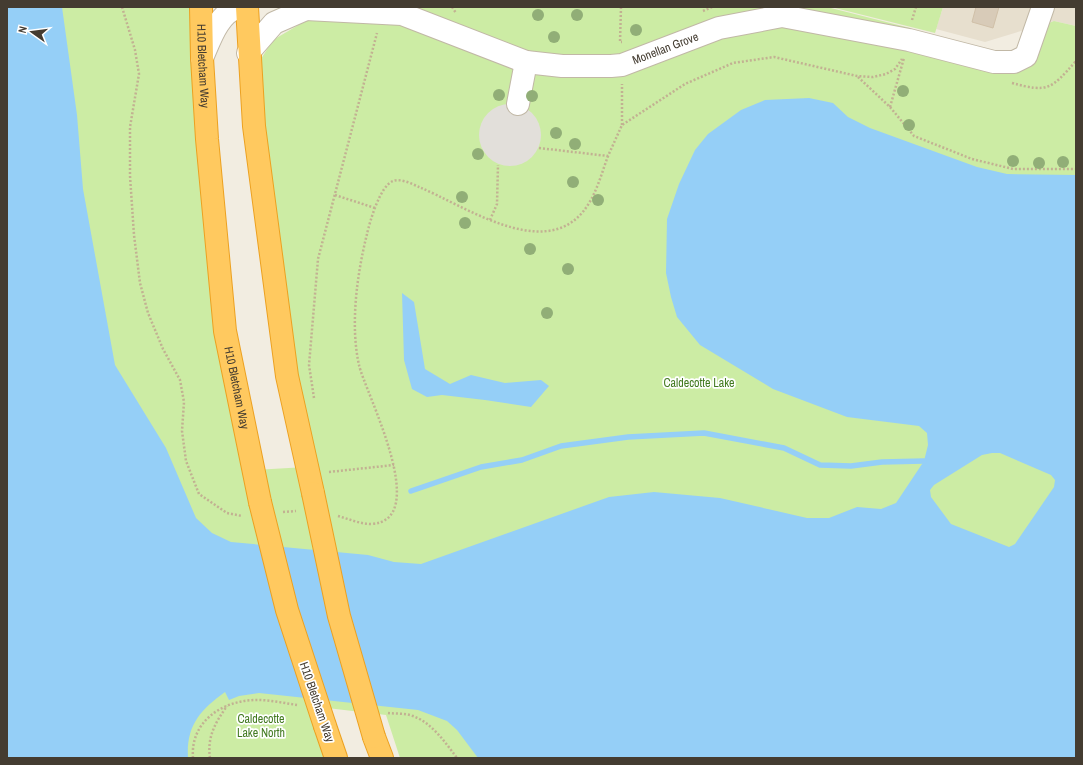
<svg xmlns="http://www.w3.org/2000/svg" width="1083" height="765" font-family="'Archivo Narrow',sans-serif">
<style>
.residential{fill:#e7dfce}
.green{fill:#cceca4}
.parking{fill:#e2dfda}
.water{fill:#95cff7;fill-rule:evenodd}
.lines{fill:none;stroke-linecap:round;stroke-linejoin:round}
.stream{stroke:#95cff7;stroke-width:5.5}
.building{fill:#d8cbb8;stroke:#d0c0a8}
.minor-casing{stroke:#c1b8a6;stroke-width:24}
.highway-casing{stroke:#eca121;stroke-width:24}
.path{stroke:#c2b192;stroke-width:2.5;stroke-dasharray:2 2;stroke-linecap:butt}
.minor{stroke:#fff;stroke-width:22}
.highway{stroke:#ffc95f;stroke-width:22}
.highway-bridge-casing{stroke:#eca121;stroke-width:24;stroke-linecap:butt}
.highway-bridge{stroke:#ffc95f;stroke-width:22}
.tree{fill:#91ae77}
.labels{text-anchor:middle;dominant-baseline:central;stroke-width:3.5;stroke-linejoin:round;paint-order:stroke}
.street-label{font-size:12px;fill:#443c31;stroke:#fff}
.park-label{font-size:12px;fill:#427a20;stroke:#fff}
</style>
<rect width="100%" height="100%" fill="#f2ede1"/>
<polygon class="residential" points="943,7 1076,7 1076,26 1054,21 985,42 936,29"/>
<g class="green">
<polygon points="7,7 201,7 202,58 253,470 306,467 287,376 259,62 273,40 307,20 403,7 827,7 910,28 909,40 1014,62 1036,28 1054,21 1076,26 1076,758 400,758 386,715 319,707 336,758 7,758"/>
<polygon points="831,7 943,7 935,33"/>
</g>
<circle class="parking" cx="510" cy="135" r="31"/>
<g class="water">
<path d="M 7,7 L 62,7 L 77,115 L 83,189 L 115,365 L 166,448 L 196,518 L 212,533 L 231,542 L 368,555 L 394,562 L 421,564 L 609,497 L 654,492 L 720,498 L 807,518 L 829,518 L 857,507 L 881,509 L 896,503 L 924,461 L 928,445 L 927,433 L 919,426 L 847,417 L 773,389 L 700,345 L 677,317 L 671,297 L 666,273 L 667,219 L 679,184 L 695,150 L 708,134 L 741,110 L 765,100 L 809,98 L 833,103 L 848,117 L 870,128 L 977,167 L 1007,174 L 1076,175 L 1076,758 L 478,758 L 457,730 L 447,721 L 418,710 L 259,693 L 239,696 L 229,700 L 225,692 C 200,710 186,726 188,758 L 7,758 ZM 992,453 L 1000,453 L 1051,475 L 1055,480 L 1054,487 L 1015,544 L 1009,547 L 951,524 L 931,497 L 930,490 L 934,485 L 982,455 Z"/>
<polygon points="402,293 414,302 425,369 450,384 471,375 505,383 541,380 549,386 531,407 485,400 442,395 427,397 412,389 404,360"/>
</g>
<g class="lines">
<polyline class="stream" points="411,491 481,467 522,460 561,446 628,437 704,433 784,448 820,465 851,466 882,462 924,461"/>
</g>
<polygon class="building" points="976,7 999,7 993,28 972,22"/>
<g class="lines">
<g class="minor-casing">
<g id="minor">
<path id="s1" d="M 294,7 L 306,9 L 402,14 L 526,62 L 562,66 L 611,66 L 622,65 L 719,28 L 782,16 L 909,40 L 994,62 L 1014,62 L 1026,56 L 1043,7"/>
<polyline points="248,53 274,23 306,9"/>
<path d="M 202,58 C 210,40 218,13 239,7"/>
<polyline points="518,104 526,62"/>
</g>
</g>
<g class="highway-casing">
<g id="highway">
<path id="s2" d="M 201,7 L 202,58 L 207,139 L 225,331 L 260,502"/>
<polyline points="247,7 254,126 287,376 313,493"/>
<polyline points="325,726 336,758"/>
<polyline points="374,737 382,758"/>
</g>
</g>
<g class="path">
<polyline points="122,7 135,50 139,74 130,127 130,176 134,235 140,283 148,313 163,349 180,380 184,402 182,431 186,461 199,494 227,513 242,516"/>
<polyline points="452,7 456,13"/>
<polyline points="621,7 620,42 622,42"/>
<polyline points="703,11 712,7"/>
<polyline points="912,20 916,7"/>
<polyline points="858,77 890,107 914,136 972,159 1013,169 1076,169"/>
<path d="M 1012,83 C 1049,93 1051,89 1076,61"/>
<polyline points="890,107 904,58"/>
<polyline points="622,125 622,84"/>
<polyline points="539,148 608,156 622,125 685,84 733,63 774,57 857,76 873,77 886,74 895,69 902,59"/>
<polyline points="335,195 375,208"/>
<polyline points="490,220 497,204 498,165"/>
<polyline points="314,398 309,365 318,259 377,33"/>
<polyline points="329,472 394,465"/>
<polyline points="283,512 296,511"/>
<path d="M 338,516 C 349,519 360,524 371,524 C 433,521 365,392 359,365 C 350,325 357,274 367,234 C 370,221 380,186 393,181 C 401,178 412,184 419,187 C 463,205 540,259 581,214 C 595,199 601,175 608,156"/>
<path d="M 388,713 C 396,714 405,713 413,716 C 432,723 445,742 457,758"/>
<path d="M 193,758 C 190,721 223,700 257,700 C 270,700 284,703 297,705"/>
<path d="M 210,758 C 207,737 215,723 227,706"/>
</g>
<use href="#minor" class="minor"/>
<use href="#highway" class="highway"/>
<g class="highway-bridge-casing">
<g id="highway-bridge">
<polyline points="313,493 339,616 374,737"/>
<polyline points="260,502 287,610 325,726"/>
</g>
</g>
<use href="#highway-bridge" class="highway-bridge"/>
</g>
<g class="tree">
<circle cx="538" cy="15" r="6"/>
<circle cx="577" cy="15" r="6"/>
<circle cx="636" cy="30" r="6"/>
<circle cx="554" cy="37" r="6"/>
<circle cx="903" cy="91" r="6"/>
<circle cx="499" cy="95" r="6"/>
<circle cx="532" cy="96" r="6"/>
<circle cx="909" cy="125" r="6"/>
<circle cx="556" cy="133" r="6"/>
<circle cx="575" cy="144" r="6"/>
<circle cx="478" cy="154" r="6"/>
<circle cx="1013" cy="161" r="6"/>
<circle cx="1063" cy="162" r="6"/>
<circle cx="1039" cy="163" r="6"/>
<circle cx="573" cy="182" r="6"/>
<circle cx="462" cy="197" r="6"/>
<circle cx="598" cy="200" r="6"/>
<circle cx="465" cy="223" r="6"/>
<circle cx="530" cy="249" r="6"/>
<circle cx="568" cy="269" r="6"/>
<circle cx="547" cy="313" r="6"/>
</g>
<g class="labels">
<g class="street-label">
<text stroke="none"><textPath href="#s1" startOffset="384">Monellan Grove</textPath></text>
<text stroke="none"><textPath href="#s2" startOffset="59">H10 Bletcham Way</textPath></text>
<text stroke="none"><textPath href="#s2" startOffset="383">H10 Bletcham Way</textPath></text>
<text transform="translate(317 702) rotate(71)">H10 Bletcham Way</text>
</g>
<g class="park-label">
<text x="699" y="383">Caldecotte Lake</text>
<text x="261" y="719">Caldecotte<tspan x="261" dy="14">Lake North</tspan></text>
</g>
</g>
<rect width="1083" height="765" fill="none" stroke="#443c31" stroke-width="16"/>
<g transform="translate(32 32) rotate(284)" stroke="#ffffff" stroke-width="3" paint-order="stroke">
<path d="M0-3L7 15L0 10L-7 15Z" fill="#443c31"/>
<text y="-6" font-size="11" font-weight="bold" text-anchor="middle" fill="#443c31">N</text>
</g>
</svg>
